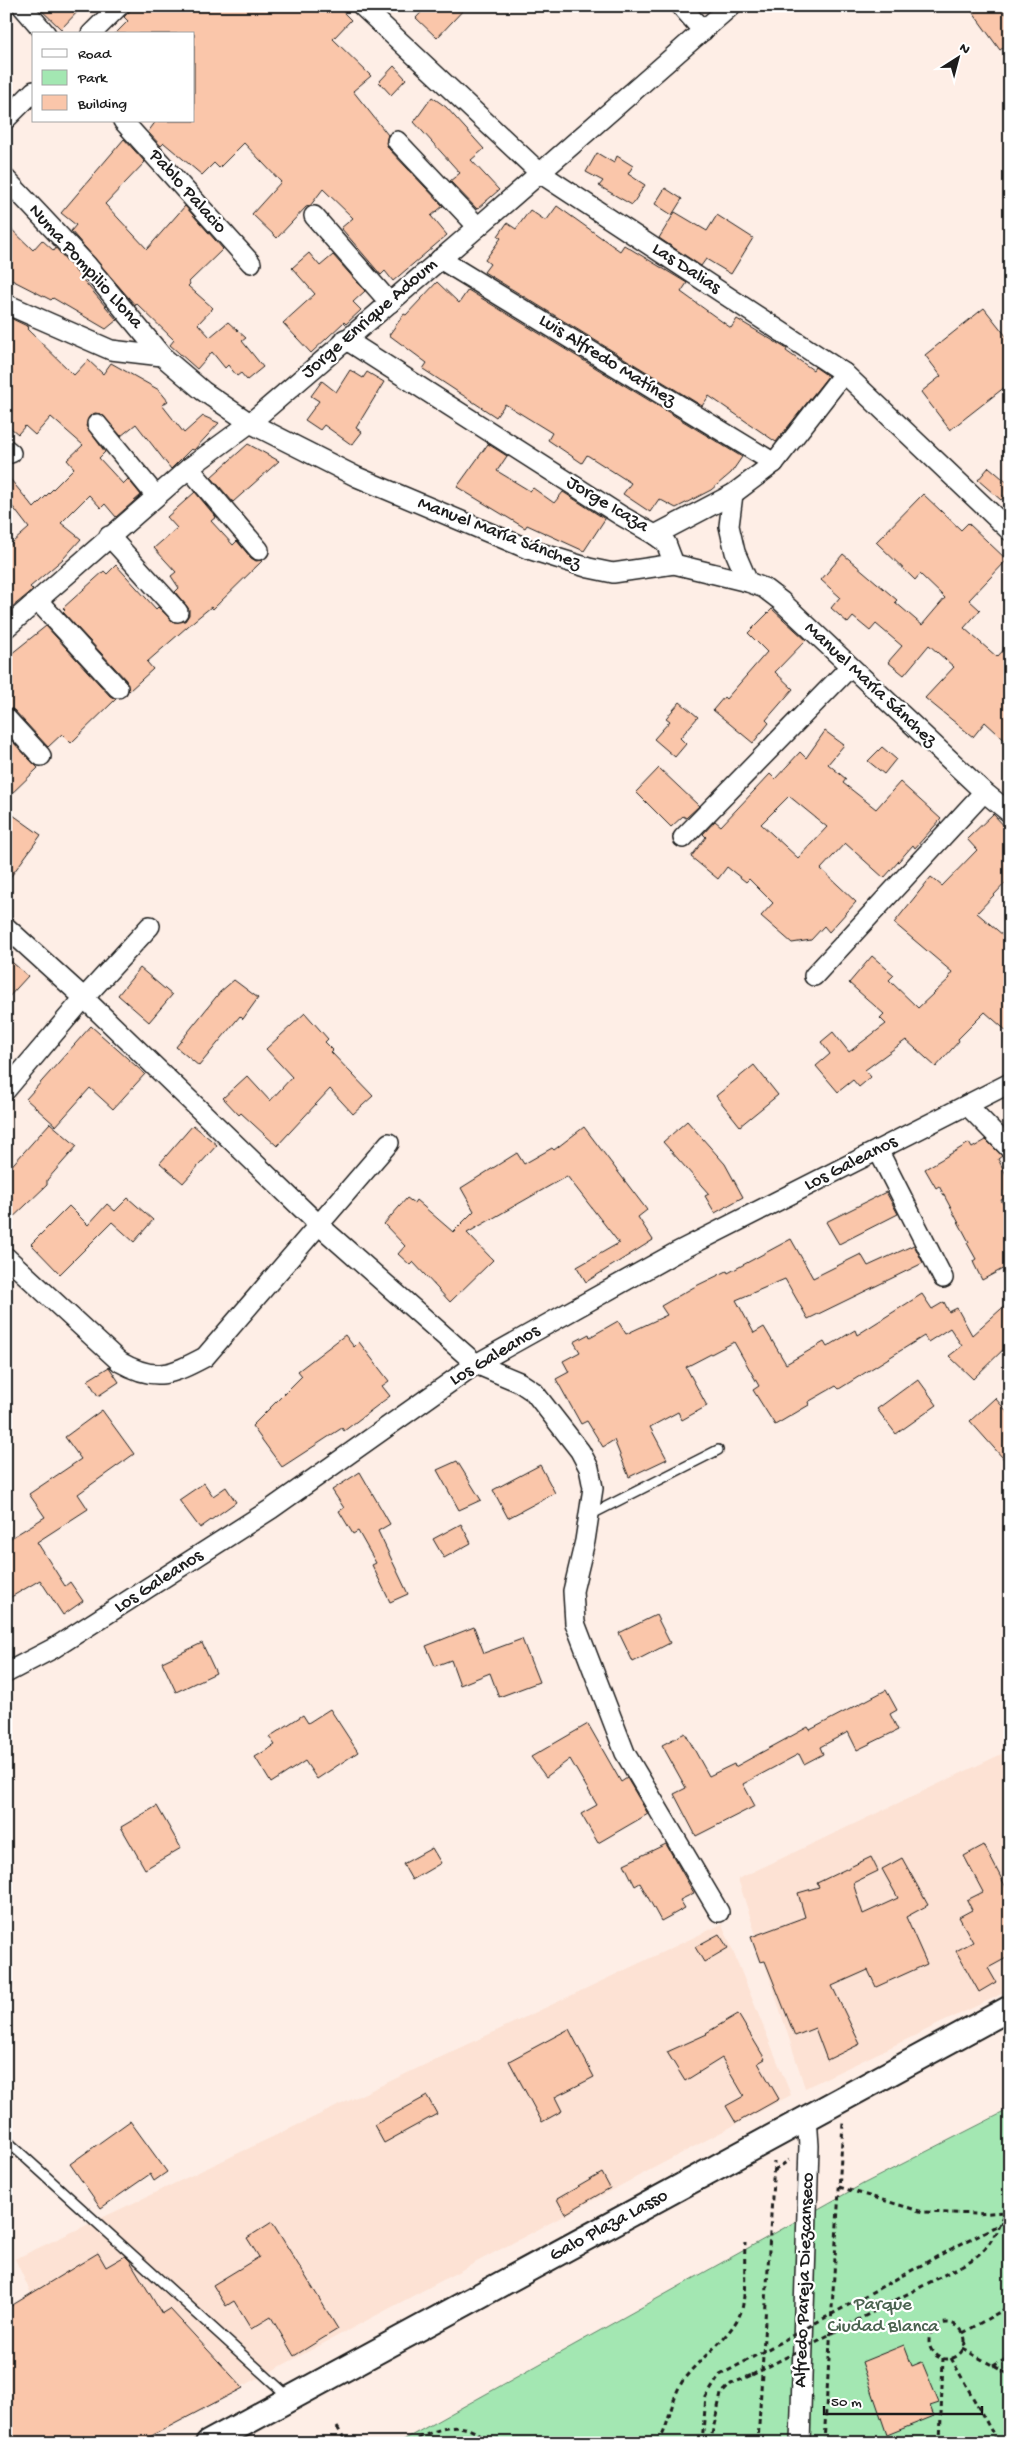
<svg xmlns="http://www.w3.org/2000/svg" width="1016" height="2449" font-family="'Gochi Hand',sans-serif">
<style>
.built{fill:#fde2d4}
.green{fill:#a3e7b2;stroke:#608267}
.building{fill:#fac6aa;stroke:#1c1c1c;fill-rule:evenodd}
.lines{fill:none;stroke-linecap:round;stroke-linejoin:round}
.service-casing{stroke:#1c1c1c;stroke-width:12}
.minor-casing{stroke:#1c1c1c;stroke-width:22}
.tertiary-casing{stroke:#1c1c1c;stroke-width:28}
.path{stroke:#1c1c1c;stroke-width:3;stroke-dasharray:5 4;stroke-linecap:butt}
.service{stroke:#fff;stroke-width:9}
.minor{stroke:#fff;stroke-width:19}
.tertiary{stroke:#fff;stroke-width:24}
.path-bridge{stroke:#1c1c1c;stroke-width:3;stroke-dasharray:5 4;stroke-linecap:butt}
.labels{text-anchor:middle;dominant-baseline:central;stroke-width:4.5;stroke-linejoin:round;paint-order:stroke}
.street-label{font-size:19px;fill:#1c1c1c;stroke:#fff}
.park-label{font-size:19px;fill:#4b6350;stroke:#fff}
</style>
<rect width="100%" height="100%" fill="#feeee6"/>
<filter id="ink" filterUnits="userSpaceOnUse"><feTurbulence type="fractalNoise" baseFrequency=".02" numOctaves="2"/><feDisplacementMap in="SourceGraphic" scale="10" xChannelSelector="R" yChannelSelector="G"/><feConvolveMatrix kernelMatrix="1 2 1 2 8 2 1 2 1" color-interpolation-filters="sRGB"/></filter>
<g filter="url(#ink)">
<g class="built">
<polygon points="1010,1750 1010,1990 805,2088 738,1879"/>
<polygon points="722,1924 791,2095 136,2443 101,2443 15,2259"/>
</g>
<polygon class="green" points="1010,2109 1010,2442 398,2443 863,2184"/>
<g class="building">
<polygon points="37,6 83,6 61,29"/>
<polygon points="135,6 337,6 351,20 333,39 371,76 353,91 388,135 386,143 389,149 443,206 431,216 447,235 393,281 385,271 381,275 341,228 353,218 323,189 310,206 306,207 277,238 252,214 281,182 244,143 219,168 214,163 202,175 164,143 161,146 148,132 156,121 194,121 194,34 115,34 128,21 124,17"/>
<polygon points="427,6 467,6 437,38 416,18"/>
<polygon points="968,6 1000,6 1010,19 1010,43 1000,50"/>
<polygon points="394,66 406,79 391,95 379,82"/>
<polygon points="432,97 446,107 484,149 471,160 499,190 477,209 450,181 460,173 414,122"/>
<polygon points="124,139 145,162 105,204 147,249 185,206 223,249 189,282 190,284 188,286 213,308 198,324 210,337 228,322 246,338 242,341 263,367 247,380 241,373 237,376 228,365 225,368 212,352 197,369 170,345 174,340 136,303 135,305 71,231 76,225 61,213"/>
<polygon points="597,153 614,163 617,156 633,166 628,174 645,185 632,205 599,186 603,181 586,172"/>
<polygon points="665,188 682,199 672,215 655,204"/>
<polygon points="557,206 620,251 624,245 687,283 681,292 731,328 737,319 787,349 786,351 813,370 815,367 828,376 776,442 709,396 702,406 484,272 490,264 485,260 501,238 498,236 507,223 516,229 530,210 546,221"/>
<polygon points="675,212 707,231 717,215 753,238 731,274 706,259 701,266 659,238"/>
<polygon points="6,224 33,250 42,240 54,251 56,248 117,320 106,329 53,298 51,300 6,277"/>
<polygon points="309,253 320,266 333,255 365,291 353,302 361,310 346,324 344,322 311,353 283,323 315,294 292,268"/>
<polygon points="437,282 459,303 468,290 742,457 731,473 711,490 676,508 659,499 650,512 623,494 631,483 587,455 582,463 548,440 552,433 505,404 496,417 423,369 427,363 389,335 404,314 406,315"/>
<polygon points="984,308 1010,341 1010,383 950,430 921,392 941,376 925,355"/>
<polygon points="6,316 29,327 27,329 74,375 88,360 103,374 111,363 159,390 168,401 162,405 184,433 203,416 219,423 194,450 191,449 171,469 136,424 121,436 101,414 95,413 90,416 86,426 105,452 99,458 123,484 128,479 141,495 116,517 105,504 101,508 89,495 61,523 81,539 63,559 30,587 33,590 6,612 6,548 29,528 6,498 6,474 34,508 74,468 67,460 83,445 51,417 35,435 25,426 18,434 6,424"/>
<polygon points="350,370 363,378 367,372 384,382 356,428 362,432 352,445 324,425 320,430 305,420 319,401 311,396 322,381 336,392"/>
<polygon points="248,444 279,461 233,502 211,477"/>
<polygon points="488,444 507,456 497,471 530,491 533,488 554,503 563,492 605,519 584,551 527,525 525,528 457,487"/>
<polygon points="989,467 1009,484 1009,491 1001,500 978,480"/>
<polygon points="195,492 216,517 211,521 233,545 237,541 251,558 256,561 263,560 213,609 211,607 195,620 147,662 153,669 129,691 126,680 63,612 65,610 63,608 104,571 107,574 116,565 156,609 158,607 174,622 185,621 189,615 189,609 175,592 179,588 171,576 176,572 154,548 177,528 167,517"/>
<polygon points="923,494 961,530 968,523 1007,560 969,600 980,610 964,628 997,657 1010,643 1010,745 985,722 973,737 925,698 954,667 929,645 904,675 888,662 902,646 876,624 870,631 853,617 848,623 831,608 840,597 821,580 843,554 897,600 895,602 922,625 945,598 920,574 915,580 876,542"/>
<polygon points="772,609 806,640 775,672 793,689 766,720 769,723 753,743 713,710 724,697 726,699 767,652 748,633"/>
<polygon points="46,626 110,696 116,699 71,743 62,734 48,747 14,710 6,707 6,658"/>
<polygon points="680,702 698,717 680,738 686,744 675,757 654,739 670,721 666,718"/>
<path d="M 825,731 L 844,745 L 828,764 L 846,779 L 843,783 L 876,809 L 900,782 L 941,819 L 915,848 L 913,845 L 884,878 L 845,843 L 821,869 L 856,902 L 829,932 L 824,926 L 811,940 L 792,943 L 761,916 L 773,903 L 749,879 L 746,882 L 727,867 L 718,879 L 691,857 L 706,837 L 703,834 L 715,821 L 721,826 L 770,774 L 775,779 L 800,752 L 806,758 ZM 789,796 L 827,827 L 798,858 L 761,824 Z"/>
<polygon points="6,735 38,768 6,799"/>
<polygon points="882,747 896,759 884,774 868,761"/>
<polygon points="659,768 699,806 686,818 683,816 671,827 636,792"/>
<polygon points="6,810 41,835 6,883"/>
<polygon points="993,814 1010,832 1010,878 977,913 1010,941 1010,1034 985,1012 958,1039 959,1041 936,1067 906,1040 865,1070 871,1077 859,1087 853,1080 838,1092 816,1066 830,1054 821,1042 833,1032 849,1052 886,1024 880,1018 884,1014 849,983 872,956 894,975 889,980 918,1008 950,978 949,976 952,972 894,923 931,877 942,886 977,850 967,839"/>
<polygon points="6,957 28,976 6,1000"/>
<polygon points="140,968 172,995 149,1022 118,995"/>
<polygon points="234,980 258,998 243,1019 240,1016 199,1066 176,1047 220,992"/>
<polygon points="305,1013 328,1039 325,1042 333,1050 331,1052 373,1096 353,1114 330,1089 277,1146 241,1113 239,1115 223,1098 247,1076 270,1101 292,1077 266,1049"/>
<polygon points="91,1026 145,1074 113,1109 90,1088 56,1126 26,1099"/>
<polygon points="754,1065 778,1095 740,1126 716,1096"/>
<polygon points="687,1121 725,1164 743,1197 715,1213 705,1196 709,1194 663,1142"/>
<polygon points="50,1123 77,1146 47,1180 47,1185 6,1224 6,1172"/>
<polygon points="193,1125 217,1145 183,1183 160,1163"/>
<polygon points="584,1127 647,1210 638,1217 653,1240 586,1282 577,1267 619,1243 567,1176 467,1233 493,1260 450,1302 413,1262 410,1265 398,1254 405,1246 384,1224 407,1198 414,1203 416,1200 453,1232 474,1211 461,1188 517,1153 524,1164 552,1148 554,1150"/>
<polygon points="986,1140 1002,1156 998,1159 1010,1182 1010,1195 1001,1200 1010,1216 1010,1265 982,1280 974,1264 973,1261 976,1259 967,1243 969,1242 939,1186 936,1188 925,1169 969,1143 972,1148"/>
<polygon points="886,1192 898,1214 839,1244 826,1222"/>
<polygon points="128,1198 153,1220 134,1242 112,1222 60,1274 31,1244 69,1206 88,1225 107,1204 115,1211"/>
<polygon points="791,1239 813,1278 861,1254 868,1266 914,1245 923,1263 808,1319 785,1279 736,1300 754,1333 764,1327 786,1364 824,1342 827,1347 855,1330 857,1335 922,1294 932,1309 944,1302 949,1312 957,1308 972,1335 1010,1301 1010,1343 973,1379 949,1356 962,1346 950,1328 928,1342 924,1336 839,1389 836,1386 808,1402 809,1405 775,1425 753,1390 759,1386 734,1342 686,1367 707,1406 682,1420 678,1412 650,1427 667,1459 629,1477 614,1440 603,1447 587,1421 581,1424 556,1379 569,1372 563,1361 580,1352 574,1342 589,1334 590,1337 618,1321 626,1334 667,1315 661,1306 694,1287 727,1271 728,1273"/>
<polygon points="345,1335 354,1347 359,1342 389,1381 382,1386 390,1396 344,1431 342,1428 282,1467 252,1426 302,1376 298,1371"/>
<polygon points="109,1367 119,1382 98,1396 88,1380"/>
<polygon points="918,1379 937,1405 896,1434 877,1409"/>
<polygon points="995,1398 1010,1415 1010,1466 970,1421"/>
<polygon points="102,1410 134,1454 78,1494 88,1509 37,1542 65,1586 70,1582 83,1601 63,1615 40,1580 6,1600 6,1541 45,1517 29,1494 81,1459 65,1437"/>
<polygon points="457,1461 481,1500 459,1510 437,1470"/>
<polygon points="540,1465 555,1493 508,1518 493,1490"/>
<polygon points="360,1472 390,1524 378,1531 408,1594 390,1602 372,1565 376,1563 358,1531 353,1534 339,1511 344,1508 332,1490"/>
<polygon points="204,1483 213,1496 226,1487 236,1502 200,1528 179,1500"/>
<polygon points="461,1524 471,1543 444,1558 433,1539"/>
<polygon points="656,1615 670,1643 633,1662 619,1633"/>
<polygon points="474,1627 484,1653 522,1639 539,1682 499,1697 490,1673 460,1685 451,1660 435,1666 426,1646"/>
<polygon points="202,1643 216,1673 176,1692 162,1662"/>
<polygon points="886,1690 897,1710 890,1714 898,1730 857,1750 848,1732 820,1747 823,1754 804,1764 799,1754 743,1784 755,1806 696,1836 674,1794 686,1788 662,1745 685,1733 709,1776 734,1764 735,1767 808,1727 810,1730"/>
<polygon points="330,1709 358,1752 317,1779 305,1761 271,1783 255,1757 275,1745 269,1737 303,1715 308,1723"/>
<polygon points="588,1724 621,1782 627,1778 648,1814 598,1843 581,1814 597,1805 570,1759 546,1777 531,1757"/>
<polygon points="157,1806 181,1848 145,1869 121,1827"/>
<polygon points="666,1844 694,1893 680,1900 685,1908 661,1921 640,1883 635,1886 624,1864"/>
<polygon points="984,1845 1010,1895 1010,1956 988,1968 996,1982 979,1992 956,1951 973,1942 959,1917 972,1910 967,1900 983,1892 964,1856"/>
<polygon points="432,1848 441,1863 412,1880 403,1864"/>
<polygon points="871,1857 878,1871 853,1883 863,1914 898,1898 882,1869 902,1858 928,1905 906,1917 927,1964 876,1987 868,1970 832,1986 860,2044 827,2060 815,2028 795,2036 765,1961 760,1962 751,1937 805,1917 798,1893 819,1887 817,1883"/>
<polygon points="719,1934 728,1948 704,1962 695,1947"/>
<polygon points="738,2014 765,2059 758,2063 779,2099 736,2123 726,2106 744,2096 722,2058 685,2081 667,2052 707,2034 706,2033"/>
<polygon points="569,2029 594,2077 555,2097 562,2111 542,2122 509,2061"/>
<polygon points="427,2096 437,2114 384,2143 374,2125"/>
<polygon points="130,2121 167,2172 154,2181 150,2174 101,2208 70,2164"/>
<polygon points="602,2173 610,2188 565,2214 557,2199"/>
<polygon points="272,2222 338,2329 294,2356 271,2317 251,2329 234,2301 226,2306 213,2285 259,2257 247,2238"/>
<polygon points="98,2253 106,2267 125,2256 130,2261 162,2314 170,2309 243,2388 138,2443 6,2443 6,2309"/>
<polygon points="904,2345 912,2366 922,2362 939,2403 930,2406 934,2416 887,2435 862,2362"/>
</g>
<g class="lines">
<g class="service-casing">
<g id="service">
<polyline points="590,1515 718,1450"/>
<polyline points="6,2140 290,2398"/>
</g>
</g>
<g class="minor-casing">
<g id="minor">
<polyline points="22,6 46,34"/>
<polyline points="362,6 540,173 844,373 1010,531"/>
<polyline points="681,6 703,31"/>
<polyline points="91,34 119,6"/>
<polyline points="6,119 34,91"/>
<polyline points="123,121 251,263"/>
<polyline points="397,141 478,227"/>
<polyline points="6,179 87,265 162,356"/>
<polyline points="314,216 390,303"/>
<polyline points="440,259 774,463"/>
<polyline points="6,304 111,350 162,356 203,391 250,423 357,477 528,549 589,568 613,573 674,564 748,582 764,588 781,601 984,792 1010,813"/>
<polyline points="345,339 620,515 655,535 733,494 774,463 844,373"/>
<polyline points="97,424 156,496"/>
<polyline points="6,449 11,453"/>
<polyline points="189,468 259,550"/>
<polyline points="733,494 729,526 735,552 748,582"/>
<polyline points="655,535 666,543 674,564"/>
<polyline points="109,536 178,612"/>
<polyline points="38,601 118,688"/>
<polyline points="6,628 189,468 250,423 478,227 731,6"/>
<polyline points="6,718 41,756"/>
<polyline points="683,838 850,667"/>
<polyline points="6,927 84,998 320,1226 476,1364 519,1382 534,1392 580,1451 589,1468 593,1488 585,1541 573,1591 575,1623 625,1753 719,1912"/>
<polyline points="814,976 984,792"/>
<polyline points="6,1090 84,998 150,926"/>
<polyline points="967,1105 1010,1149"/>
<polyline points="878,1150 943,1278"/>
<path d="M 6,1257 L 120,1362 C 155,1382 171,1375 205,1357 L 389,1143"/>
<polyline points="6,1673 54,1648 271,1509 476,1364 675,1253 1010,1083"/>
<polyline points="800,2443 809,2146 807,2117"/>
</g>
</g>
<g class="tertiary-casing">
<g id="tertiary">
<path id="s1" d="M 208,2443 L 1010,2008"/>
</g>
</g>
<g class="path">
<polyline points="774,2171 789,2160"/>
<polyline points="839,2187 923,2212 977,2214 1004,2212"/>
<polyline points="951,2249 1010,2219"/>
<path d="M 961,2266 C 974,2259 986,2250 993,2237 C 1000,2227 1001,2215 1010,2206"/>
<circle cx="947" cy="2341" r="18"/>
<polyline points="963,2333 1010,2306"/>
<polyline points="963,2349 1010,2375"/>
<polyline points="951,2358 998,2443"/>
<polyline points="993,2366 1010,2357"/>
<polyline points="337,2427 347,2443"/>
<path d="M 410,2443 C 435,2429 465,2416 488,2443"/>
<path d="M 658,2443 C 671,2423 670,2399 684,2379 C 700,2357 739,2332 743,2304 C 746,2284 744,2263 745,2243"/>
<polyline points="702,2443 706,2397 720,2375 744,2362"/>
<polyline points="710,2443 721,2394 731,2384 752,2375"/>
<polyline points="758,2443 774,2162"/>
<polyline points="824,2443 843,2123"/>
<polyline points="940,2443 943,2358"/>
</g>
<use href="#service" class="service"/>
<use href="#minor" class="minor"/>
<use href="#tertiary" class="tertiary"/>
<g class="path-bridge">
<polyline points="744,2362 951,2249"/>
<polyline points="752,2375 961,2266"/>
</g>
</g>
</g>
<g class="labels">
<g class="street-label">
<text transform="translate(187 192) rotate(48)">Pablo Palacio</text>
<text transform="translate(85 267) rotate(48)">Numa Pompilio Llona</text>
<text transform="translate(686 269) rotate(33)">Las Dalias</text>
<text transform="translate(370 319) rotate(-41)">Jorge Enrique Adoum</text>
<text transform="translate(607 361) rotate(32)">Luis Alfredo Matínez</text>
<text transform="translate(607 505) rotate(31)">Jorge Icaza</text>
<text transform="translate(499 534) rotate(21)">Manuel María Sánchez</text>
<text transform="translate(870 685) rotate(43)">Manuel María Sánchez</text>
<text transform="translate(851 1164) rotate(-27)">Los Galeanos</text>
<text transform="translate(495 1356) rotate(-31)">Los Galeanos</text>
<text transform="translate(159 1582) rotate(-33)">Los Galeanos</text>
<text stroke="none"><textPath href="#s1" startOffset="456">Galo Plaza Lasso</textPath></text>
<text transform="translate(805 2280) rotate(-88)">Alfredo Pareja Diezcanseco</text>
</g>
<g class="park-label">
<text x="883" y="2305">Parque<tspan x="883" dy="22">Ciudad Blanca</tspan></text>
</g>
</g>
<rect width="1016" height="2449" fill="none" stroke="#fff" stroke-width="25"/>
<rect x="12" y="12" width="991" height="2424" fill="none" stroke="#1c1c1c" stroke-width="2" filter="url(#ink)"/>
<rect x="32" y="32" width="162" height="90" fill="#ffffff" stroke="#a4a4a4"/>
<rect x="42" y="49" width="25" height="8" fill="#ffffff" stroke="#a4a4a4"/>
<text x="78" y="58" font-size="15" fill="#1c1c1c">Road</text>
<rect x="42" y="70" width="25" height="15" fill="#a3e7b2" stroke="#a4a4a4"/>
<text x="78" y="82" font-size="15" fill="#1c1c1c">Park</text>
<rect x="42" y="95" width="25" height="15" fill="#fac6aa" stroke="#a4a4a4"/>
<text x="78" y="108" font-size="15" fill="#1c1c1c">Building</text>
<g transform="translate(958 58) rotate(36)" stroke="#ffffff" stroke-width="4" paint-order="stroke">
<path d="M0-4L9 19L0 12L-9 19Z" fill="#1c1c1c"/>
<text y="-8" font-size="14" font-weight="bold" text-anchor="middle" fill="#1c1c1c">N</text>
</g>
<path d="M824 2406v8h158v-8" fill="none" stroke="#1c1c1c" stroke-width="2.5"/>
<text x="831" y="2406" font-size="15" fill="#1c1c1c" stroke="#ffffff" stroke-width="4" paint-order="stroke">50 m</text>
</svg>
